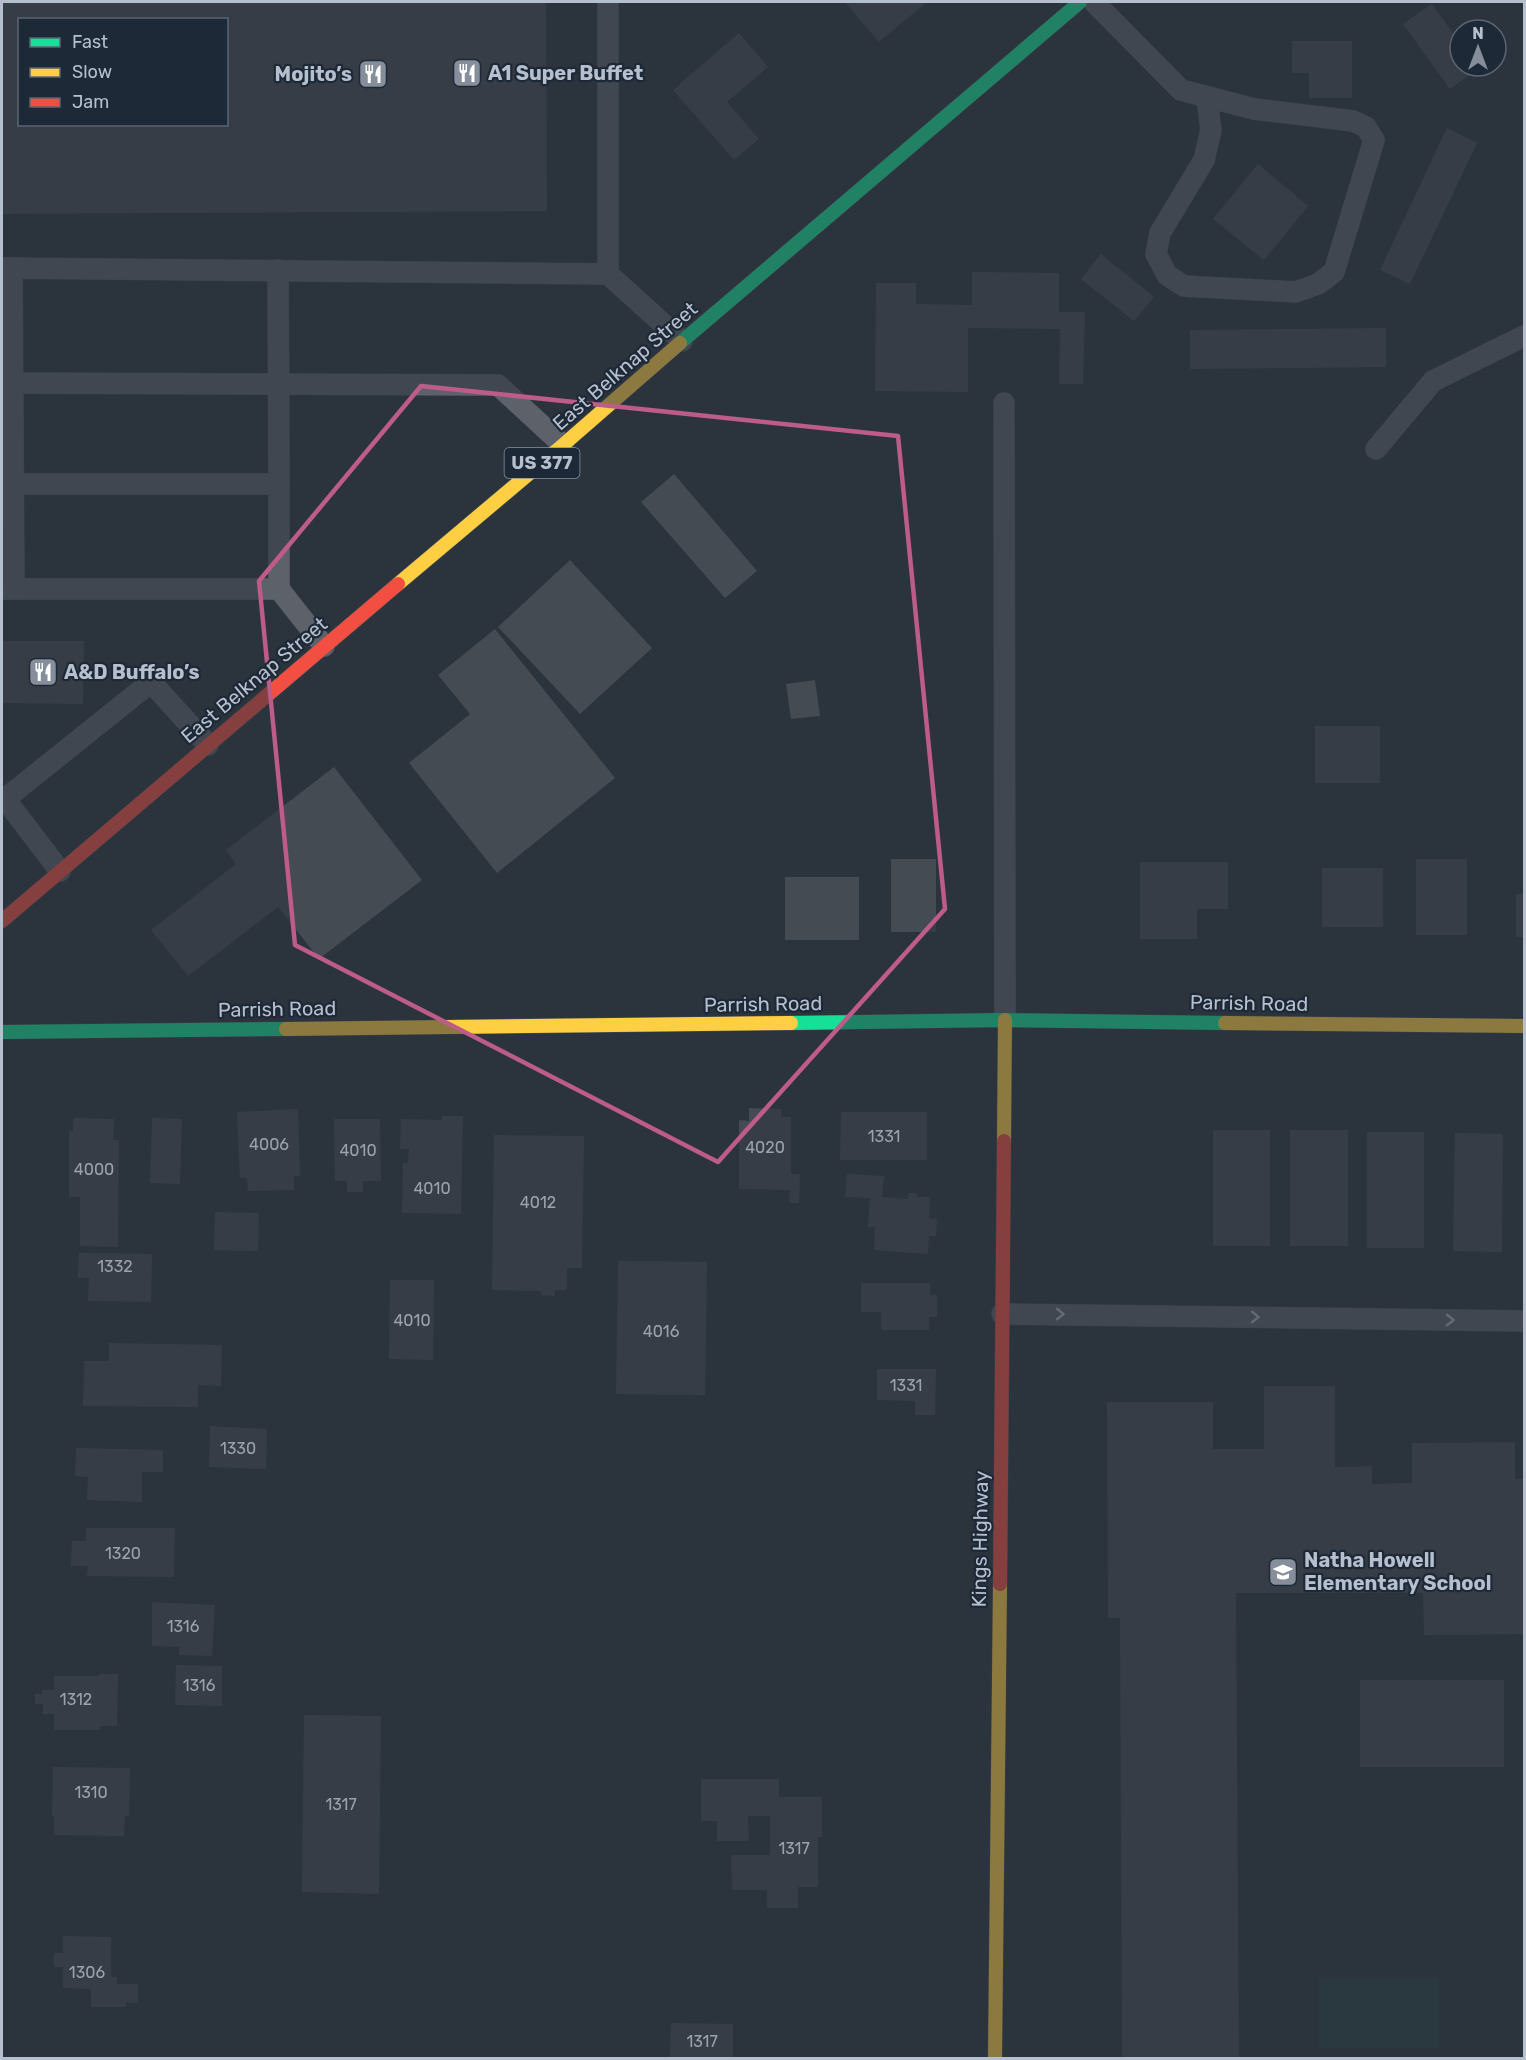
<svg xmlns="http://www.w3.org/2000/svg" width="1526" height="2060" font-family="Rubik,sans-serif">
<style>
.green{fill:#283f43}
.building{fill:#444b53;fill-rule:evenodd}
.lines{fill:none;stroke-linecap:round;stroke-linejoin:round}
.lane-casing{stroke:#4a4f56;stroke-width:22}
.fast-casing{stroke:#4a4f56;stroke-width:15}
.slow-casing{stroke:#4a4f56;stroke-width:15}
.jam-casing{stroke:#4a4f56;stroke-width:15}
.lane{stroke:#5c616a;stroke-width:21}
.fast{stroke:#16e098;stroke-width:14}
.slow{stroke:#ffcf43;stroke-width:14}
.jam{stroke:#f24e42;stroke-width:14}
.oneway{stroke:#a4acb9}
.marked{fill:none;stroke:#bd5b89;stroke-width:4.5;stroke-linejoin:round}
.labels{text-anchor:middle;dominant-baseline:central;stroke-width:4.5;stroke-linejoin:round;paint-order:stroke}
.number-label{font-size:16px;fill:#9aa2ae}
.shield{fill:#1e2938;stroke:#8892a0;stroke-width:1.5}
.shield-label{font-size:18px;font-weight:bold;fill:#b6bfcd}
.poi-label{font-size:20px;font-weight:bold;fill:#b6bfcd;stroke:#1e2938;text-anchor:start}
.street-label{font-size:20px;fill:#b6bfcd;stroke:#1e2938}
</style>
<rect width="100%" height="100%" fill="#2b333c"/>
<rect class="green" x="1319" y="1978" width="120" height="70"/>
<g class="building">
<path d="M 2,2 L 546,2 L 547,211 L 2,214 ZM 20,20 L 226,20 L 226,124 L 20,124 Z"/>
<polygon points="845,2 927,2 879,42"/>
<polygon points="1432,4 1460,43 1460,66 1477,66 1479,68 1450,89 1403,24"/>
<polygon points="739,33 768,67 727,102 759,139 734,160 673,90"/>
<polygon points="1292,41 1352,41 1352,98 1309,98 1309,73 1292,73"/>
<polygon points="1447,128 1477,143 1410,284 1380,270"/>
<polygon points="1258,164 1308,206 1264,260 1213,219"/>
<polygon points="1101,254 1154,297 1134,321 1081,279"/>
<polygon points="972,272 1059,273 1059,312 1085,312 1083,384 1059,384 1060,329 968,328 968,392 875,391 876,283 916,283 916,304 972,305"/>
<polygon points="1386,328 1386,367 1190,369 1190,330"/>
<polygon points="674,474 757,571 725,598 641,502"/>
<polygon points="570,560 652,648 580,714 498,627"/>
<polygon points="495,629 615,778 497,873 409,763 470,714 438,675"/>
<polygon points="2,641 84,641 83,704 2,703"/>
<polygon points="815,680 820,716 791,719 786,684"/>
<rect x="1315" y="726" width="65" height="57"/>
<polygon points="334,767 422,880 319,959 278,907 188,976 151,930 236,864 226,850"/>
<rect x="891" y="859" width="45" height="73"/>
<rect x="1416" y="859" width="51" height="76"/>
<polygon points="1140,862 1228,862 1228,909 1197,909 1197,939 1140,939"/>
<rect x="1322" y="868" width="61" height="59"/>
<rect x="785" y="877" width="74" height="63"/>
<rect x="1516" y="894" width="8" height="43"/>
<polygon points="749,1108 781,1109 781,1117 791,1117 791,1174 800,1174 799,1203 789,1203 790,1190 739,1189 739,1120 749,1121"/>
<polygon points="298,1109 300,1176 294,1176 294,1190 248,1191 247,1178 240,1178 237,1112"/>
<polygon points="841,1112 927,1112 927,1160 840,1160"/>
<polygon points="442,1116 463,1116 461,1214 402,1213 403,1163 408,1163 409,1149 400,1149 401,1119 442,1120"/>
<polygon points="73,1118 114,1119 113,1140 119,1140 118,1247 80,1246 80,1197 69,1197 69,1131 73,1131"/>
<polygon points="152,1118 182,1119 180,1184 150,1183"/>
<polygon points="334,1119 380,1119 381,1181 363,1181 363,1192 347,1192 347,1181 335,1181"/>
<rect x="1213" y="1130" width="57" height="116"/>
<rect x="1290" y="1130" width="58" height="116"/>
<rect x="1367" y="1132" width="57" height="116"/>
<polygon points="1455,1133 1503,1134 1502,1252 1453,1251"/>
<polygon points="494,1135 584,1136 582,1268 567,1268 567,1290 555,1290 555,1296 541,1295 541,1291 492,1290"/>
<polygon points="847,1174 884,1176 882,1197 908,1199 909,1193 917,1193 917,1197 930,1197 929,1218 937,1219 936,1236 929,1236 928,1254 874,1250 875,1227 868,1227 870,1198 845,1197"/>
<polygon points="215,1212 259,1213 258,1251 214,1250"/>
<polygon points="79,1253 152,1254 151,1302 88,1301 89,1278 78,1278"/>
<polygon points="618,1261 707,1262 705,1395 616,1394"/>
<polygon points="390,1280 434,1280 433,1360 389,1359"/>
<polygon points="861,1283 930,1283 930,1295 937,1295 937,1317 929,1317 929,1330 881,1330 881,1312 861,1312"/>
<polygon points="109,1343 222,1345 221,1386 198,1385 198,1407 83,1406 84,1361 109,1361"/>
<polygon points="877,1369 936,1369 935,1415 915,1415 915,1401 877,1400"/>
<polygon points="1264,1386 1335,1386 1335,1467 1372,1466 1372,1484 1412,1483 1412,1443 1515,1442 1515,1479 1524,1479 1524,1634 1424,1635 1423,1593 1236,1593 1239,2058 1122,2058 1120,1618 1108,1618 1107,1402 1213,1402 1213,1449 1264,1449"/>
<polygon points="210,1426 267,1429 266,1469 209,1467"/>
<polygon points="76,1448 163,1450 163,1472 142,1472 142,1502 87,1500 88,1477 75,1476"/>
<polygon points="86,1528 175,1528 174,1577 87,1576 88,1566 71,1566 72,1541 86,1541"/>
<polygon points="152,1602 215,1605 212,1656 179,1655 179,1647 152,1646"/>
<polygon points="176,1665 222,1666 222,1706 175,1705"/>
<polygon points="99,1674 118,1674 117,1726 100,1726 100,1730 54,1730 54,1714 43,1714 43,1704 35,1704 35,1694 42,1694 42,1690 54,1690 54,1676 99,1676"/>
<rect x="1360" y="1680" width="144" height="87"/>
<polygon points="304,1715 381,1716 379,1894 302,1892"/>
<polygon points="53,1767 130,1768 129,1816 125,1816 124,1836 54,1835 54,1816 52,1816"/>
<polygon points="701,1779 779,1779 779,1797 822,1797 822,1837 818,1837 818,1887 798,1887 798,1908 767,1908 767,1890 732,1890 731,1855 770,1855 770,1816 748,1816 749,1841 717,1841 717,1821 701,1821"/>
<polygon points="63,1936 111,1937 111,1977 117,1977 117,1984 138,1984 138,2003 126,2002 126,2007 91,2007 91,1989 63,1988 63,1967 54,1967 54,1953 63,1953"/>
<polygon points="671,2023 733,2024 733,2058 670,2058"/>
</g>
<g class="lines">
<g class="lane-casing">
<g id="lane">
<polyline points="1094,2 1181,90 1254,109 1353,121 1366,127 1374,140 1334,272 1318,284 1296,292 1184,286 1167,275 1156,254 1160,233 1204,160 1211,130 1207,98"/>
<polyline points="2,268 608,274 682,341"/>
<polyline points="12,268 14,589"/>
<polyline points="278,270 279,484"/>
<polyline points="608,274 608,2"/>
<polyline points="2,383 498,385 563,445"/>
<polyline points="1004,403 1005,1020"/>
<polyline points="1376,449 1433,381 1524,336"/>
<polyline points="2,484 279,484 279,589"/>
<polyline points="2,589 279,589 324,646"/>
<polyline points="60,871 5,799 151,682 208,745"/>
<polyline points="1002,1314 1524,1321"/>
</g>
</g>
<g class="fast-casing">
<g id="fast">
<polyline points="680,343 1080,2"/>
<polyline points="791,1023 1005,1020 1225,1023"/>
<polyline points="2,1032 286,1029"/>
</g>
</g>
<g class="slow-casing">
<g id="slow">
<polyline points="398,584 563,445 680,343"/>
<polyline points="1225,1023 1524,1026"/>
<polyline points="286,1029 791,1023"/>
<polyline points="1004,1141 1005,1020"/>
<polyline points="995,2058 1000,1584"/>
</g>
</g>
<g class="jam-casing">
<g id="jam">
<polyline points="2,921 398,584"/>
<polyline points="1000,1584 1004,1141"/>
</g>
</g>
<use href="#lane" class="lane"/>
<use href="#fast" class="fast"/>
<use href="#slow" class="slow"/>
<use href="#jam" class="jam"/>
</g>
<defs><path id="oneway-chevron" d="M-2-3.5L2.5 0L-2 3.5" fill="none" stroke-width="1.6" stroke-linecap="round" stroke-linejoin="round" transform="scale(1.5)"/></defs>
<g class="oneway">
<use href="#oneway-chevron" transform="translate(1060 1314) rotate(1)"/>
<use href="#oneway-chevron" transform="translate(1255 1317) rotate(1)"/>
<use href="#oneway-chevron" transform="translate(1450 1320) rotate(1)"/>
</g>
<path d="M0 0H1526V2060H0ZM 421,386 L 898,436 L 945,909 L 718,1162 L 295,945 L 259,581 Z" fill="#2b333c" fill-opacity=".55" fill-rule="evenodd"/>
<path class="marked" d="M 421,386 L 898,436 L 945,909 L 718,1162 L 295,945 L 259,581 Z"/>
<defs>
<g id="restaurant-square" transform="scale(1.5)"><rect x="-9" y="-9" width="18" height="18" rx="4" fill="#858e9a" stroke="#1e2938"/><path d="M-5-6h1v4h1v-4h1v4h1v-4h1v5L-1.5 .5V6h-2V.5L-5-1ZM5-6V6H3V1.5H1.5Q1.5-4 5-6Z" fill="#fff"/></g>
<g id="school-square" transform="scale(1.5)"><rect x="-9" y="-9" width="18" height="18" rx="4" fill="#858e9a" stroke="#1e2938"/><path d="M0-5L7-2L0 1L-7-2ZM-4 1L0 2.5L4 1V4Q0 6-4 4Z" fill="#fff"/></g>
</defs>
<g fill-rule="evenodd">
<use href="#restaurant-square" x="467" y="73"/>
<use href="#restaurant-square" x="373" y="74"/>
<use href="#restaurant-square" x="43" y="672"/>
<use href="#school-square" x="1283" y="1572"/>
</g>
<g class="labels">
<g class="number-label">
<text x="884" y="1136">1331</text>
<text x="269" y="1144">4006</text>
<text x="765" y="1147">4020</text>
<text x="358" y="1150">4010</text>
<text x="94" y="1169">4000</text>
<text x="432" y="1188">4010</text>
<text x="538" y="1202">4012</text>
<text x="115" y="1266">1332</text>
<text x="412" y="1320">4010</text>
<text x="661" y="1331">4016</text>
<text x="906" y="1385">1331</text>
<text x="238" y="1448">1330</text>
<text x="123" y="1553">1320</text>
<text x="183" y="1626">1316</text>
<text x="199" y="1685">1316</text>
<text x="76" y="1699">1312</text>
<text x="91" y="1792">1310</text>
<text x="341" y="1804">1317</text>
<text x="794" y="1848">1317</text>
<text x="87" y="1972">1306</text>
<text x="702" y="2041">1317</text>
</g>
<rect class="shield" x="504.5" y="448" width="75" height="30" rx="4.5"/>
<g class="shield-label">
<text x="542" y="463">US 377</text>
</g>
<g class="poi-label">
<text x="488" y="73">A1 Super Buffet</text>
<text x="352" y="74" text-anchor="end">Mojito’s</text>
<text x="64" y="672">A&amp;D Buffalo’s</text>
<text x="1304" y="1560">Natha Howell<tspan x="1304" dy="23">Elementary School</tspan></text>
</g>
<g class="street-label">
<text transform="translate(625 366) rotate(-41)">East Belknap Street</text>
<text transform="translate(254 680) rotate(-40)">East Belknap Street</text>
<text transform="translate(1249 1003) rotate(1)">Parrish Road</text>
<text transform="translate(763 1004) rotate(-1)">Parrish Road</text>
<text transform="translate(277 1009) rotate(-1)">Parrish Road</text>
<text transform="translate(980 1539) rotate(-89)">Kings Highway</text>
</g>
</g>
<rect width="1526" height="2060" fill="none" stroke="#b6bfcd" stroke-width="6"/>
<rect x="18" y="18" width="210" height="108" fill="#1e2938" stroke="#5b6574" stroke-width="1.5"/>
<rect x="30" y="38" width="30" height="9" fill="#16e098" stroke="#5b6574" stroke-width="1.5"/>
<text x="72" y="48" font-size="18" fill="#b6bfcd">Fast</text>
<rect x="30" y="68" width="30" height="9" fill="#ffcf43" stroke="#5b6574" stroke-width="1.5"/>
<text x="72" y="78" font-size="18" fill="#b6bfcd">Slow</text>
<rect x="30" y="98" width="30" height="9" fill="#f24e42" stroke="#5b6574" stroke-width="1.5"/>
<text x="72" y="108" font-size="18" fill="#b6bfcd">Jam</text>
<g transform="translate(1478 48)"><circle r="28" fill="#1e2938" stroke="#5b6574" stroke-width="1.5"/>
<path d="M0-4.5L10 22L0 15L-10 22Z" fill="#858e9a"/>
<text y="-9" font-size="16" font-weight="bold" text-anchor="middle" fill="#b6bfcd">N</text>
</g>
</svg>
